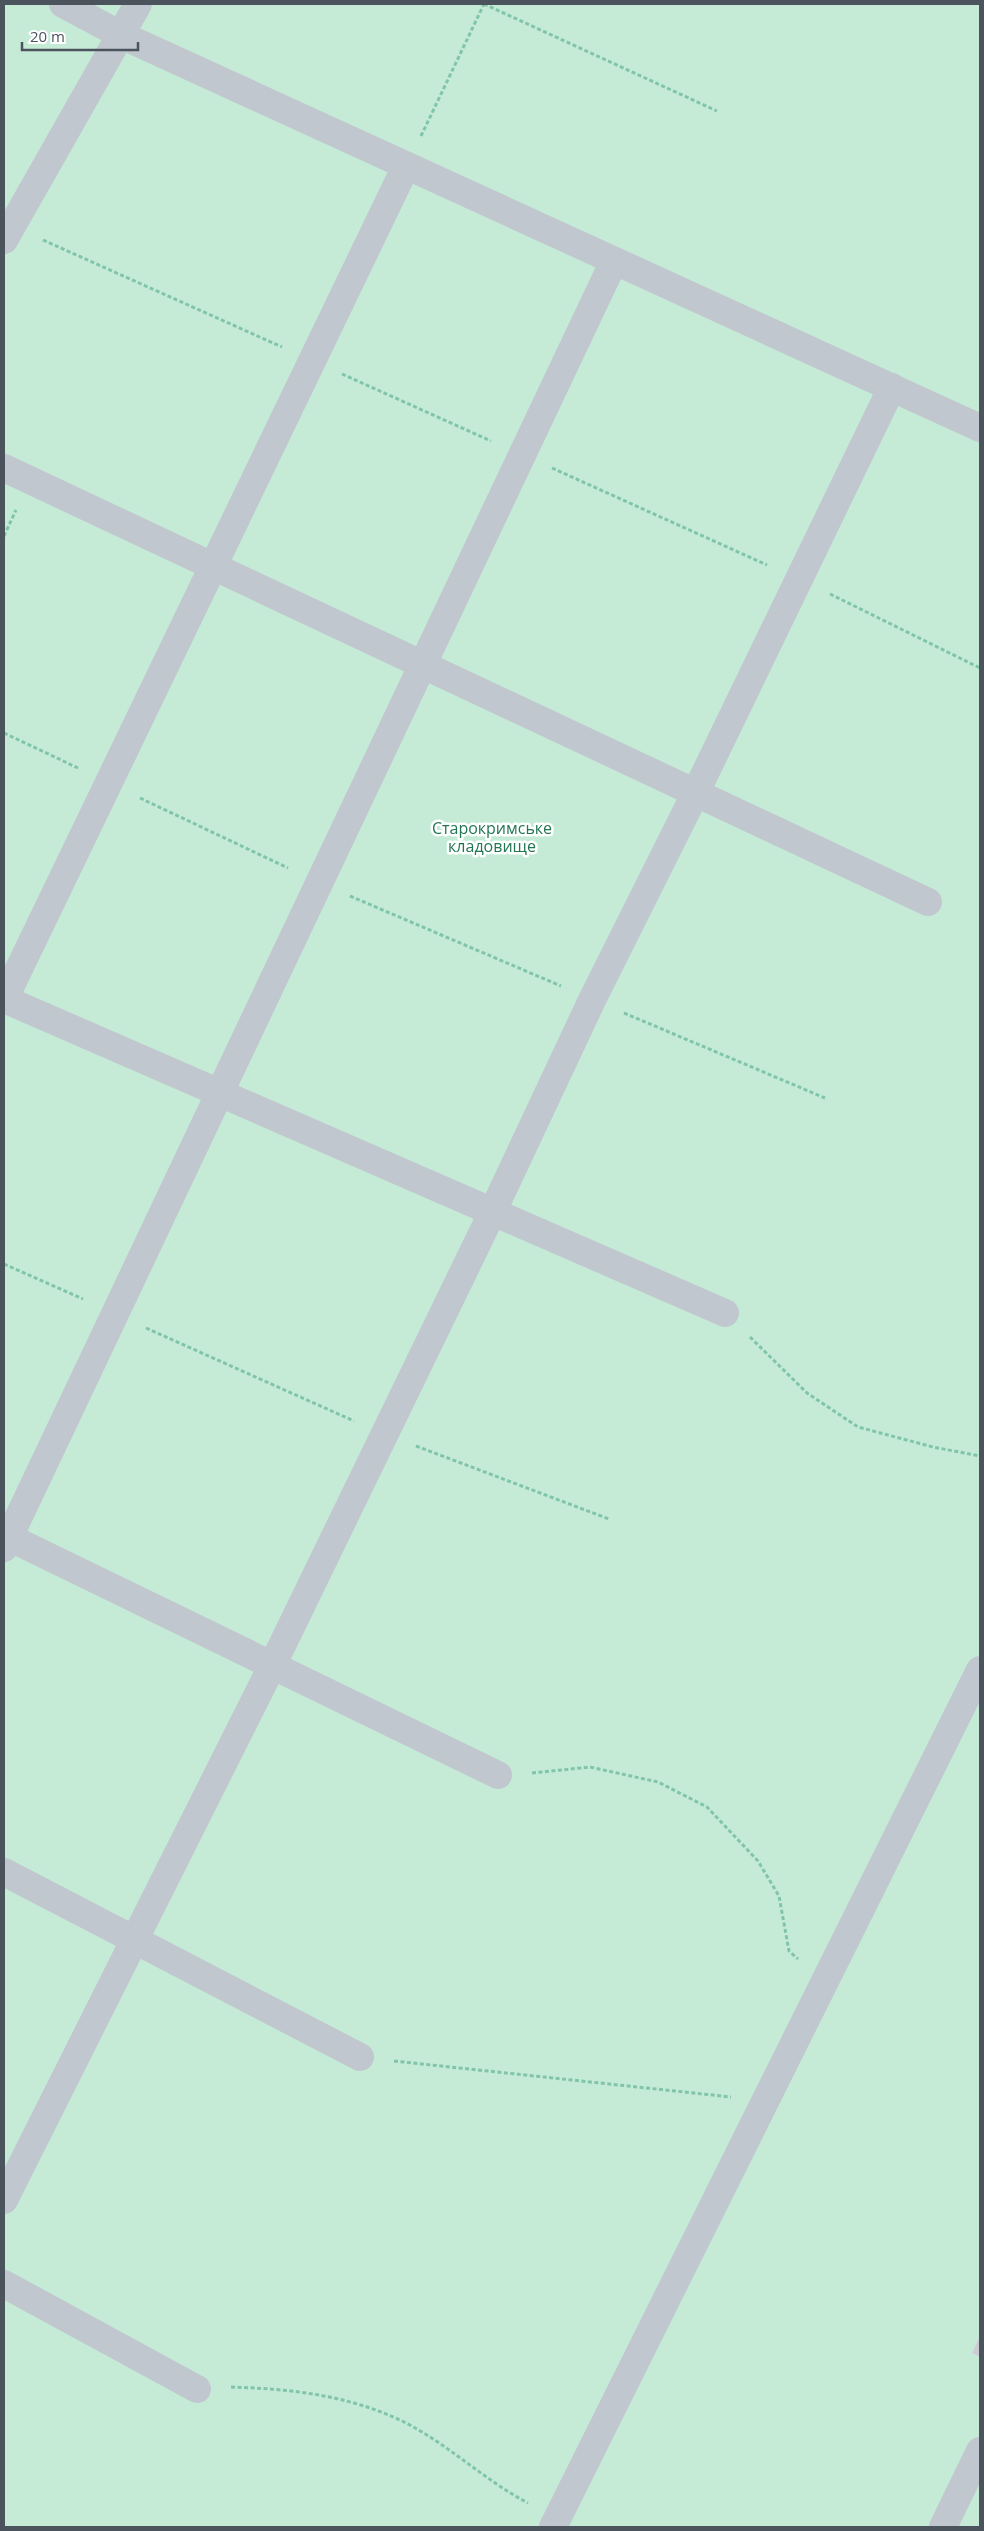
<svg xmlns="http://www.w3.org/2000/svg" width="984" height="2531" font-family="'Open Sans',sans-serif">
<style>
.green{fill:#c5ebd7}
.building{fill:#cccdd3;stroke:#d6d7dc}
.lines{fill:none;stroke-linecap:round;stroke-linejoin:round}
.path{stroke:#81c5a9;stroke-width:3;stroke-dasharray:4 2.5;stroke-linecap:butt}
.minor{stroke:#c1c7ce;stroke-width:28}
.labels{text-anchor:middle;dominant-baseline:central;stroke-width:5;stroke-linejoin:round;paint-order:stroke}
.park-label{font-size:16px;fill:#227753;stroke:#fff}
</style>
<rect width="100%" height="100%" fill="#f3f1f1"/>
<rect class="green" x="4" y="4" width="976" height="2523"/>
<polygon class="building" points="980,2336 980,2357 972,2353"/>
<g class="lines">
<g class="path">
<polyline points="484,4 717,111"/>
<polyline points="421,136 484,4"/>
<polyline points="43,240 282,347"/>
<polyline points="342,374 491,441"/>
<polyline points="552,468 767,565"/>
<polyline points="4,536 16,510"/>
<polyline points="830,594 980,668"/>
<polyline points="4,733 78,768"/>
<polyline points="140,798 288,868"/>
<polyline points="350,896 561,986"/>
<polyline points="624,1013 825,1098"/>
<polyline points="4,1264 83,1299"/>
<polyline points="146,1328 354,1421"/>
<polyline points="750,1337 807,1393 858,1427 933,1447 980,1456"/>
<polyline points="416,1446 609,1519"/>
<polyline points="532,1773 590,1767 658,1782 707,1807 758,1861 779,1896 789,1951 798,1959"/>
<polyline points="394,2061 731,2097"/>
<path d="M 231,2387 C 291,2389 349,2395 404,2422 C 448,2444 484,2480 528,2503"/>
</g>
<g class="minor">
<polyline points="63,4 121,35 980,428"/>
<polyline points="4,240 138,4"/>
<polyline points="4,468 928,902"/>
<polyline points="4,999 725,1313"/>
<polyline points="4,1000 406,166"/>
<polyline points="4,1535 498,1775"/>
<polyline points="4,1548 614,261"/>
<polyline points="4,1872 360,2057"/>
<polyline points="4,2200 272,1666 492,1213 592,1000 696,792 892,387"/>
<polyline points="4,2284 197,2389"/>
<polyline points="553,2527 980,1670"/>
<polyline points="943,2527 980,2451"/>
</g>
</g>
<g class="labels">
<g class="park-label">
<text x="492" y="828">Старокримське<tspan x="492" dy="18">кладовище</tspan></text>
</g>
</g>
<rect width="984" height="2531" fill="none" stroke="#4b535d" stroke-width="10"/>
<path d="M22 42v8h116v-8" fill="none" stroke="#4b535d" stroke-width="2.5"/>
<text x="30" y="42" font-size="15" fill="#4b535d" stroke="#ffffff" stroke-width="4" paint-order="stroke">20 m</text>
</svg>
